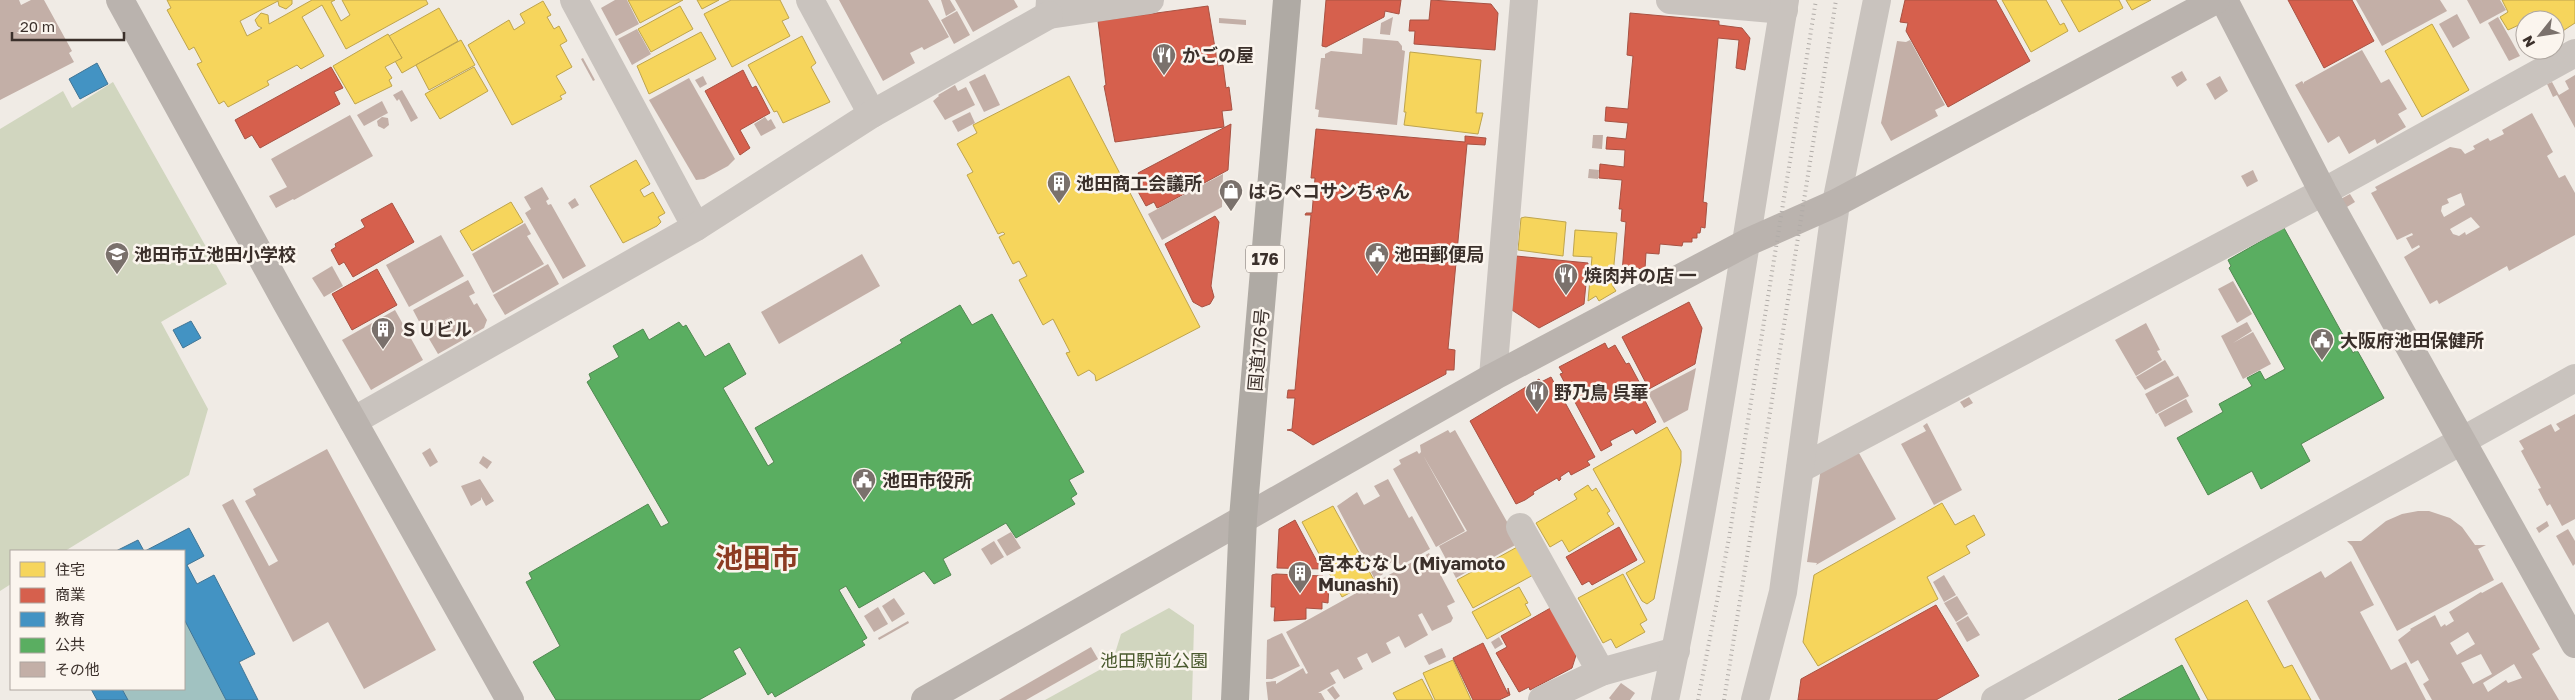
<svg xmlns="http://www.w3.org/2000/svg" width="2575" height="700" font-family="'Golos Text','Noto Sans JP',sans-serif">
<style>
.green{fill:#d1d6bf}
.water{fill:#a1c2c1}
.homes{fill:#f6d55c;stroke:#bea44d}
.shops{fill:#d6604d;stroke:#a85243}
.schools{fill:#4393c3;stroke:#417595}
.public{fill:#5aae61;stroke:#518851}
.building{fill:#c3afa7;fill-rule:evenodd}
.lines{fill:none;stroke-linecap:round;stroke-linejoin:round}
.street{stroke:#c9c3be;stroke-width:28}
.secondary{stroke:#bab3ae;stroke-width:28}
.highway{stroke:#afaaa4;stroke-width:28}
.rail{stroke:#b1aca8;stroke-width:4;stroke-dasharray:1 4;stroke-linecap:butt}
.labels{text-anchor:middle;dominant-baseline:central;stroke-width:5;stroke-linejoin:round;paint-order:stroke}
.shield{fill:#fbf5ee;stroke:#756b66;stroke-width:1}
.shield-label{font-size:16px;font-weight:bold;fill:#3b302b}
.poi-label{font-size:18px;font-weight:bold;fill:#3b302b;stroke:#fbf5ee;text-anchor:start}
.street-label{font-size:18px;fill:#3b302b;stroke:#fbf5ee}
.park-label{font-size:18px;fill:#4a5a2e;stroke:#fbf5ee}
.town-label{font-size:28px;font-weight:bold;fill:#8c3b22;stroke:#fbf5ee}
</style>
<rect width="100%" height="100%" fill="#f0ebe5"/>
<g class="green">
<polygon points="113,82 227,284 161,322 208,409 189,475 65,551 11,551 11,584 0,591 0,129 63,91 72,108"/>
<polygon points="1169,608 1194,625 1192,700 1045,700 1112,663 1121,634"/>
</g>
<polygon class="water" points="184,619 226,700 128,700 122,689 184,689"/>
<g class="homes">
<polygon points="167,0 292,0 292,4 286,9 279,6 278,1 240,21 247,36 262,28 258,26 255,20 261,13 268,15 269,24 312,0 335,0 331,2 341,21 350,15 342,0 426,0 428,4 346,49 322,5 302,17 324,56 301,69 297,65 267,81 269,85 228,107 224,101 219,104 197,64 202,62 194,47 189,50 167,10 171,8"/>
<polygon points="628,0 683,0 640,23"/>
<polygon points="697,0 719,0 702,9"/>
<polygon points="731,0 780,0 789,18 782,21 790,36 732,67 704,14"/>
<polygon points="2002,0 2046,0 2060,25 2064,23 2068,31 2031,52"/>
<polygon points="2061,0 2119,0 2123,8 2079,32"/>
<polygon points="2126,0 2151,0 2132,10"/>
<polygon points="2502,0 2575,0 2575,23 2555,36 2555,20 2525,20 2525,32 2521,24 2508,30 2500,17 2508,12"/>
<polygon points="543,1 551,15 547,17 554,29 559,26 567,41 560,45 572,67 556,76 566,93 560,96 562,99 512,125 468,45 509,20 514,30 525,23 520,14"/>
<polygon points="680,6 693,29 651,52 638,29"/>
<polygon points="439,8 458,41 402,73 395,61 402,58 389,36"/>
<polygon points="2432,24 2469,90 2422,117 2385,51"/>
<polygon points="701,32 716,59 649,94 637,66"/>
<polygon points="388,34 402,58 385,67 392,78 389,80 392,86 355,104 333,66"/>
<polygon points="802,36 816,63 811,67 830,102 783,123 777,111 774,112 748,65"/>
<polygon points="461,40 475,65 429,90 416,65"/>
<polygon points="1410,52 1481,60 1476,113 1483,113 1478,134 1404,125 1406,112 1404,112"/>
<polygon points="474,67 488,91 440,119 425,94"/>
<polygon points="1069,76 1200,327 1096,381 1095,375 1089,370 1078,376 1066,353 1070,352 1053,319 1043,325 1019,280 1027,276 1019,261 1013,264 999,237 1005,234 1003,232 998,234 967,175 973,172 957,144 977,133 973,125"/>
<polygon points="636,160 650,184 640,190 644,197 653,192 665,213 658,217 661,222 657,226 623,243 590,186"/>
<polygon points="511,202 523,222 472,251 460,231"/>
<polygon points="1525,217 1566,222 1563,256 1518,250 1521,218"/>
<polygon points="1575,230 1617,233 1612,285 1616,291 1599,301 1596,296 1588,301 1592,257 1573,256"/>
<polygon points="1667,427 1681,451 1681,462 1654,599 1647,604 1642,601 1626,573 1645,562 1593,469"/>
<polygon points="1588,485 1592,491 1596,488 1610,511 1607,513 1614,524 1569,552 1562,540 1550,547 1536,523 1577,499 1574,494"/>
<polygon points="1942,503 1955,525 1974,515 1985,535 1966,546 1970,553 1927,577 1938,599 1818,666 1803,642 1814,575"/>
<polygon points="1333,506 1374,580 1342,597 1302,522"/>
<polygon points="1519,546 1535,574 1473,608 1457,580"/>
<polygon points="1623,574 1647,620 1640,624 1645,632 1616,648 1611,639 1603,643 1578,598"/>
<polygon points="1519,587 1528,603 1525,604 1531,615 1487,639 1472,612"/>
<polygon points="2247,600 2284,668 2292,665 2311,700 2208,700 2175,639"/>
<polygon points="1453,660 1471,700 1435,700 1423,673"/>
<polygon points="1422,679 1433,700 1397,700 1393,693"/>
</g>
<g class="shops">
<polygon points="1326,0 1401,0 1399,14 1385,11 1384,17 1326,47 1322,46"/>
<polygon points="1431,0 1491,4 1498,13 1495,50 1414,44 1415,31 1409,31 1410,20 1429,20"/>
<polygon points="1905,0 1996,0 2030,61 1948,107 1906,31 1908,23 1900,22"/>
<polygon points="2288,0 2352,0 2374,41 2324,68"/>
<polygon points="1208,6 1218,66 1223,65 1226,88 1229,87 1232,110 1222,111 1224,127 1115,142 1104,86 1106,85 1098,21"/>
<polygon points="1630,13 1719,21 1719,25 1742,28 1750,38 1745,70 1736,68 1739,40 1718,38 1703,202 1707,203 1705,228 1701,227 1700,233 1697,233 1697,238 1692,238 1692,242 1683,242 1682,246 1660,244 1659,254 1646,253 1645,269 1634,268 1634,274 1622,273 1626,222 1621,221 1622,209 1619,209 1622,180 1599,178 1600,164 1624,167 1625,150 1606,149 1607,137 1626,139 1628,123 1605,121 1606,107 1628,109 1633,56 1627,55"/>
<polygon points="331,67 343,88 334,92 340,104 260,148 252,135 245,139 235,120"/>
<polygon points="743,70 752,88 756,86 770,113 740,130 750,148 740,155 705,91"/>
<polygon points="1231,124 1228,170 1162,206 1157,208 1154,202 1146,206 1136,188 1143,183 1138,173"/>
<polygon points="1316,129 1465,142 1465,136 1486,138 1485,145 1467,144 1448,349 1455,350 1454,370 1446,370 1446,374 1313,445 1292,431 1287,430 1292,429 1295,398 1287,398 1288,390 1295,390 1311,215 1305,215 1306,213 1312,213 1315,178 1311,178"/>
<polygon points="392,203 414,242 353,277 344,262 339,265 331,250 336,247 335,244 365,227 361,220"/>
<polygon points="1215,216 1219,222 1211,286 1214,297 1210,304 1202,307 1193,302 1165,244"/>
<polygon points="1516,256 1588,263 1584,304 1539,328 1512,310"/>
<polygon points="377,269 397,305 352,330 332,294"/>
<polygon points="1689,302 1702,328 1695,364 1649,389 1622,337"/>
<polygon points="1605,343 1608,349 1615,345 1626,364 1629,363 1644,391 1641,393 1656,422 1636,434 1633,429 1610,441 1612,445 1601,451 1560,374 1563,373 1559,367"/>
<polygon points="1551,377 1595,457 1587,461 1590,465 1571,475 1569,471 1560,477 1561,479 1559,481 1557,478 1533,492 1534,494 1525,500 1516,504 1470,421 1539,379 1541,382"/>
<polygon points="1295,520 1321,569 1277,568 1279,529"/>
<polygon points="1619,527 1637,560 1592,585 1589,581 1582,585 1566,557"/>
<polygon points="1276,574 1323,576 1323,585 1329,585 1328,603 1322,602 1322,609 1306,608 1306,619 1274,621 1275,607 1271,607 1272,575"/>
<polygon points="1936,605 1979,676 1936,700 1798,700 1801,679"/>
<polygon points="1554,606 1577,652 1572,668 1530,690 1529,687 1519,692 1496,653 1507,647 1501,636"/>
<polygon points="1483,643 1508,694 1508,688 1510,695 1499,700 1473,700 1453,658"/>
</g>
<g class="schools">
<polygon points="97,63 108,84 80,99 69,79"/>
<polygon points="191,321 201,338 183,348 173,330"/>
<polygon points="189,528 204,556 187,565 197,584 214,575 255,654 239,662 258,700 226,700 184,619 184,551 145,551"/>
<polygon points="138,540 144,551 116,551"/>
<polygon points="91,689 122,689 128,700 97,700"/>
</g>
<g class="public">
<polygon points="2284,228 2353,353 2357,350 2384,398 2301,444 2310,461 2261,489 2252,471 2208,495 2177,438 2223,412 2219,404 2252,386 2247,378 2260,371 2265,380 2285,369 2229,268 2231,266 2228,260"/>
<polygon points="960,305 972,325 992,314 1084,472 1069,480 1077,494 1071,498 1075,504 1016,538 1006,523 943,559 951,575 934,584 924,571 859,608 846,586 839,590 867,638 862,641 865,645 775,697 772,692 768,695 740,647 733,651 746,674 699,700 556,700 533,662 560,646 526,582 532,579 529,573 648,504 661,527 669,523 587,382 591,379 589,374 619,357 613,346 643,329 649,340 679,322 683,327 686,325 705,357 729,343 746,374 723,388 768,466 774,462 755,428 902,343 900,340"/>
<polygon points="2182,665 2200,700 2118,700"/>
</g>
<g class="building">
<polygon points="0,0 19,0 21,5 31,0 44,0 72,51 69,53 74,62 0,100"/>
<polygon points="615,0 627,0 639,24 616,36 601,8"/>
<polygon points="839,0 928,0 949,37 924,50 922,47 910,53 915,63 883,81"/>
<polygon points="941,0 950,0 956,10 946,16"/>
<polygon points="955,0 1014,0 1018,7 973,32"/>
<polygon points="2356,0 2440,0 2447,11 2382,46"/>
<polygon points="2467,0 2500,0 2506,10 2480,24"/>
<polygon points="957,11 970,35 954,44 941,20"/>
<polygon points="2457,14 2470,38 2453,48 2439,24"/>
<polygon points="1393,17 1390,35 1380,34 1381,23"/>
<polygon points="2498,17 2520,56 2509,61 2488,23"/>
<polygon points="1219,18 1246,20 1246,25 1219,23"/>
<polygon points="637,29 651,54 632,65 618,39"/>
<polygon points="1363,38 1398,41 1402,46 1402,50 1405,51 1397,125 1318,117 1319,110 1315,109 1321,58 1325,58 1325,54 1331,51 1362,54"/>
<polygon points="1910,40 1945,105 1935,110 1938,116 1891,141 1881,123 1897,41 1906,42"/>
<polygon points="2362,50 2381,83 2389,79 2407,109 2398,114 2406,127 2377,144 2375,139 2349,154 2339,136 2328,143 2295,85 2302,81 2304,84 2304,82"/>
<polygon points="583,58 595,80 593,81 581,59"/>
<polygon points="2182,71 2187,80 2177,87 2171,77"/>
<polygon points="985,74 1000,105 984,112 969,82"/>
<polygon points="2575,75 2575,128 2557,95 2553,97 2547,84 2552,82 2559,95 2569,89 2565,81"/>
<polygon points="703,76 707,84 700,88 695,80"/>
<polygon points="2220,76 2228,91 2215,100 2206,84"/>
<polygon points="689,78 735,159 728,166 704,179 696,180 649,100"/>
<polygon points="955,85 958,91 966,87 975,105 945,120 933,101 939,96 938,95"/>
<polygon points="402,90 418,118 411,122 399,99 397,101 393,95"/>
<polygon points="382,101 388,113 364,126 357,115"/>
<polygon points="970,112 975,123 958,132 952,121"/>
<path d="M 2532,113 L 2553,152 L 2547,156 L 2559,178 L 2565,175 L 2575,193 L 2575,235 L 2509,271 L 2507,266 L 2439,304 L 2437,300 L 2430,304 L 2404,257 L 2420,247 L 2419,245 L 2412,249 L 2406,238 L 2413,235 L 2412,233 L 2397,240 L 2371,193 L 2377,190 L 2375,187 L 2450,147 L 2461,149 L 2465,154 L 2475,149 L 2473,146 L 2488,138 L 2490,141 L 2504,134 L 2502,130 ZM 2461,193 L 2465,205 L 2444,217 L 2441,211 L 2442,206 L 2449,203 L 2447,199 ZM 2471,217 L 2480,227 L 2466,235 L 2465,232 L 2459,236 L 2453,234 L 2450,229 Z"/>
<polygon points="350,115 373,156 294,200 293,199 276,208 269,196 287,187 271,159"/>
<polygon points="382,117 388,118 389,125 384,129 378,126 377,121"/>
<polygon points="765,117 768,121 771,119 776,128 761,136 754,124"/>
<polygon points="1593,135 1603,135 1602,149 1592,148"/>
<polygon points="1589,169 1599,170 1598,179 1588,178"/>
<polygon points="2253,170 2258,181 2247,187 2241,176"/>
<polygon points="1223,174 1222,207 1162,240 1148,214"/>
<polygon points="542,187 549,199 546,201 548,205 551,204 586,266 563,279 525,213 531,209 524,197"/>
<polygon points="2350,194 2355,202 2342,210 2337,201"/>
<polygon points="575,198 579,205 572,209 568,203"/>
<polygon points="525,223 531,234 527,236 544,264 493,293 472,254"/>
<polygon points="441,235 464,276 409,307 386,265"/>
<polygon points="862,254 880,286 779,344 761,312"/>
<polygon points="548,264 559,284 505,315 493,295"/>
<polygon points="332,266 343,286 324,297 312,278"/>
<polygon points="468,280 475,293 469,296 474,305 477,303 487,320 484,328 438,354 425,332 454,315 424,331 413,310"/>
<polygon points="2233,281 2252,314 2237,323 2218,289"/>
<polygon points="395,310 423,360 371,390 342,340"/>
<polygon points="2247,322 2252,331 2233,343 2253,332 2271,364 2243,379 2221,336"/>
<polygon points="2146,323 2160,350 2157,351 2162,360 2136,376 2115,340"/>
<polygon points="2165,360 2174,375 2145,390 2136,377"/>
<polygon points="1696,368 1688,410 1664,423 1648,393"/>
<polygon points="2178,376 2189,396 2156,414 2145,394"/>
<polygon points="1969,397 1973,403 1964,408 1960,402"/>
<polygon points="2186,399 2193,412 2165,427 2158,414"/>
<polygon points="2575,414 2575,519 2562,526 2550,504 2547,506 2538,489 2541,488 2521,451 2524,449 2519,441 2551,424 2555,432 2560,429 2556,424"/>
<polygon points="1927,423 1962,490 1934,505 1901,444 1926,431 1923,426"/>
<polygon points="1448,430 1450,433 1455,430 1519,543 1456,578 1439,546 1467,531 1423,455 1465,531 1436,547 1393,469 1401,464 1399,460 1417,451 1419,454 1421,452 1420,445"/>
<polygon points="1855,446 1896,519 1816,565 1817,563 1807,562 1821,468"/>
<polygon points="430,448 438,462 430,467 422,453"/>
<polygon points="327,449 436,650 364,689 328,622 293,642 222,505 233,499 269,566 278,561 245,501 256,495 253,489"/>
<polygon points="483,456 492,462 487,469 479,463"/>
<polygon points="480,479 494,501 486,506 481,497 481,500 471,506 461,486"/>
<polygon points="1388,479 1409,518 1412,516 1430,549 1400,566 1399,563 1394,566 1392,562 1380,569 1383,574 1375,580 1371,572 1378,568 1377,565 1370,569 1337,506 1357,492 1364,505 1380,496 1374,486"/>
<polygon points="2418,511 2429,511 2450,518 2462,527 2475,545 2486,545 2478,549 2494,580 2397,631 2352,546 2347,541 2361,541 2386,521 2402,514"/>
<polygon points="2547,521 2549,526 2539,533 2536,528"/>
<polygon points="2568,529 2575,541 2575,564 2573,566 2556,536"/>
<polygon points="1011,532 1021,548 1007,556 997,540"/>
<polygon points="994,541 1004,557 991,565 981,549"/>
<polygon points="1429,553 1455,602 1447,606 1453,618 1451,622 1432,631 1422,613 1418,615 1428,635 1405,648 1399,636 1386,643 1391,653 1372,663 1367,653 1357,658 1363,669 1344,679 1338,669 1330,673 1336,683 1318,693 1321,693 1325,700 1268,700 1266,682 1276,681 1276,684 1303,668 1306,674 1308,673 1286,632 1414,561 1416,565 1426,560 1424,556"/>
<polygon points="2351,561 2374,605 2360,612 2391,670 2406,662 2426,700 2320,700 2267,601 2321,571 2325,578"/>
<polygon points="1944,575 1956,595 1944,602 1933,582"/>
<path d="M 2502,582 L 2540,649 L 2532,654 L 2559,700 L 2432,700 L 2423,684 L 2429,680 L 2418,660 L 2411,664 L 2398,640 L 2411,630 L 2410,629 L 2435,615 L 2441,627 L 2445,624 L 2446,626 L 2454,621 L 2449,612 L 2481,592 L 2482,593 ZM 2468,632 L 2475,644 L 2457,655 L 2450,643 ZM 2481,654 L 2492,674 L 2473,684 L 2461,663 ZM 2514,664 L 2522,678 L 2508,683 L 2506,680 L 2488,692 L 2483,683 Z"/>
<polygon points="1957,596 1968,614 1956,622 1944,603"/>
<polygon points="894,598 905,614 892,622 882,606"/>
<polygon points="878,607 888,624 874,632 864,616"/>
<polygon points="1968,616 1980,635 1967,642 1956,623"/>
<polygon points="908,621 909,623 879,640 878,638"/>
<polygon points="1282,633 1300,666 1272,679 1266,679 1267,640"/>
<polygon points="1499,637 1503,644 1495,649 1491,642"/>
<polygon points="1091,647 1098,659 1026,700 999,700"/>
<polygon points="1442,648 1446,657 1429,665 1424,656"/>
<polygon points="1621,683 1635,693 1630,700 1611,700 1609,698"/>
<polygon points="1333,686 1340,696 1335,700 1327,690"/>
</g>
<g class="lines">
<g class="street">
<polyline points="574,0 696,227"/>
<polyline points="810,0 872,114"/>
<polyline points="1050,0 1049,15 1150,0"/>
<polyline points="1670,0 1784,10"/>
<polyline points="1493,377 1524,0"/>
<polyline points="353,421 696,227 872,114 1049,15"/>
<polyline points="1800,469 2323,192 2575,53"/>
<polyline points="1520,527 1601,672"/>
<polyline points="1542,700 1601,672 1676,651"/>
<path d="M 1665,700 C 1714,468 1746,233 1785,0"/>
<polyline points="1755,700 1783,592 1836,203 1877,0"/>
<polyline points="1995,700 2575,378"/>
</g>
<g class="secondary">
<polyline points="120,0 286,302 510,700"/>
<polyline points="2224,0 2323,192 2575,644"/>
<polyline points="925,700 1493,377 1748,242 1836,203 2216,0"/>
</g>
<polyline class="highway" points="1235,700 1243,518 1287,0"/>
<g class="rail">
<polyline points="1698,700 1729,538 1816,0"/>
<polyline points="1724,700 1836,0"/>
</g>
</g>
<defs>
<g id="restaurant-pin" transform="scale(1.25)"><path d="M0 17L-7.5 6A9.5 9.5 0 1 1 7.5 6Z" fill="#7a716c" stroke="#fbf5ee"/><path d="M-5-6h1v4h1v-4h1v4h1v-4h1v5L-1.5 .5V6h-2V.5L-5-1ZM5-6V6H3V1.5H1.5Q1.5-4 5-6Z" fill="#fff"/></g>
<g id="building-pin" transform="scale(1.25)"><path d="M0 17L-7.5 6A9.5 9.5 0 1 1 7.5 6Z" fill="#7a716c" stroke="#fbf5ee"/><path d="M-4-6H4V6H1V3H-1V6H-4ZM-2.5-4.3h1.7v1.8h-1.7ZM.8-4.3h1.7v1.8H.8ZM-2.5-1h1.7V.8h-1.7ZM.8-1h1.7V.8H.8Z" fill="#fff"/></g>
<g id="shop-pin" transform="scale(1.25)"><path d="M0 17L-7.5 6A9.5 9.5 0 1 1 7.5 6Z" fill="#7a716c" stroke="#fbf5ee"/><path d="M-5-2.5h2.3a2.7 3.5 0 0 1 5.4 0H5L5.5 6h-11ZM-1.5-2.5h3a1.5 2.3 0 0 0-3 0Z" fill="#fff"/></g>
<g id="school-pin" transform="scale(1.25)"><path d="M0 17L-7.5 6A9.5 9.5 0 1 1 7.5 6Z" fill="#7a716c" stroke="#fbf5ee"/><path d="M0-5L7-2L0 1L-7-2ZM-4 1L0 2.5L4 1V4Q0 6-4 4Z" fill="#fff"/></g>
<g id="civic-pin" transform="scale(1.25)"><path d="M0 17L-7.5 6A9.5 9.5 0 1 1 7.5 6Z" fill="#7a716c" stroke="#fbf5ee"/><path d="M-.6-6.5H3V-4.5H.6V-3L4-1V1h2V6H-6V1h2V-1L-.6-3ZM-1.2 2.5V6h2.4V2.5Z" fill="#fff"/></g>
</defs>
<g fill-rule="evenodd">
<use href="#restaurant-pin" x="1164" y="55"/>
<use href="#building-pin" x="1059" y="183"/>
<use href="#shop-pin" x="1231" y="191"/>
<use href="#school-pin" x="117" y="254"/>
<use href="#civic-pin" x="1377" y="254"/>
<use href="#restaurant-pin" x="1566" y="275"/>
<use href="#building-pin" x="383" y="329"/>
<use href="#civic-pin" x="2322" y="340"/>
<use href="#restaurant-pin" x="1537" y="392"/>
<use href="#civic-pin" x="864" y="480"/>
<use href="#building-pin" x="1300" y="573"/>
</g>
<g class="labels">
<rect class="shield" x="1246" y="245.5" width="38" height="27" rx="4"/>
<g class="shield-label">
<text x="1265" y="259">176</text>
</g>
<g class="poi-label">
<text x="1182" y="55">かごの屋</text>
<text x="1076" y="183">池田商工会議所</text>
<text x="1248" y="191">はらペコサンちゃん</text>
<text x="134" y="254">池田市立池田小学校</text>
<text x="1394" y="254">池田郵便局</text>
<text x="1584" y="275">焼肉丼の店 一</text>
<text x="400" y="329">ＳＵビル</text>
<text x="2340" y="340">大阪府池田保健所</text>
<text x="1554" y="392">野乃鳥 呉華</text>
<text x="882" y="480">池田市役所</text>
<text x="1318" y="563">宮本むなし (Miyamoto<tspan x="1318" dy="21">Munashi)</tspan></text>
</g>
<g class="street-label">
<text transform="translate(1258 350) rotate(-85)">国道176号</text>
</g>
<g class="park-label">
<text x="1154" y="660">池田駅前公園</text>
</g>
<g class="town-label">
<text x="757" y="557">池田市</text>
</g>
</g>
<rect x="10" y="550" width="175" height="140" fill="#fbf5ee" stroke="#aea6a0"/>
<rect x="20" y="562" width="25" height="15" fill="#f6d55c" stroke="#aea6a0"/>
<text x="55" y="575" font-size="15" fill="#3b302b">住宅</text>
<rect x="20" y="588" width="25" height="15" fill="#d6604d" stroke="#aea6a0"/>
<text x="55" y="600" font-size="15" fill="#3b302b">商業</text>
<rect x="20" y="612" width="25" height="15" fill="#4393c3" stroke="#aea6a0"/>
<text x="55" y="625" font-size="15" fill="#3b302b">教育</text>
<rect x="20" y="638" width="25" height="15" fill="#5aae61" stroke="#aea6a0"/>
<text x="55" y="650" font-size="15" fill="#3b302b">公共</text>
<rect x="20" y="662" width="25" height="15" fill="#c3afa7" stroke="#aea6a0"/>
<text x="55" y="675" font-size="15" fill="#3b302b">その他</text>
<g transform="translate(2540 35) rotate(240)"><circle r="24" fill="#fbf5ee" stroke="#aea6a0"/>
<path d="M0-4L9 19L0 12L-9 19Z" fill="#7a716c"/>
<text y="-8" font-size="14" font-weight="bold" text-anchor="middle" fill="#3b302b">N</text>
</g>
<path d="M12 32v8h112v-8" fill="none" stroke="#3b302b" stroke-width="2.5"/>
<text x="20" y="32" font-size="15" fill="#3b302b" stroke="#fbf5ee" stroke-width="4" paint-order="stroke">20 m</text>
</svg>
